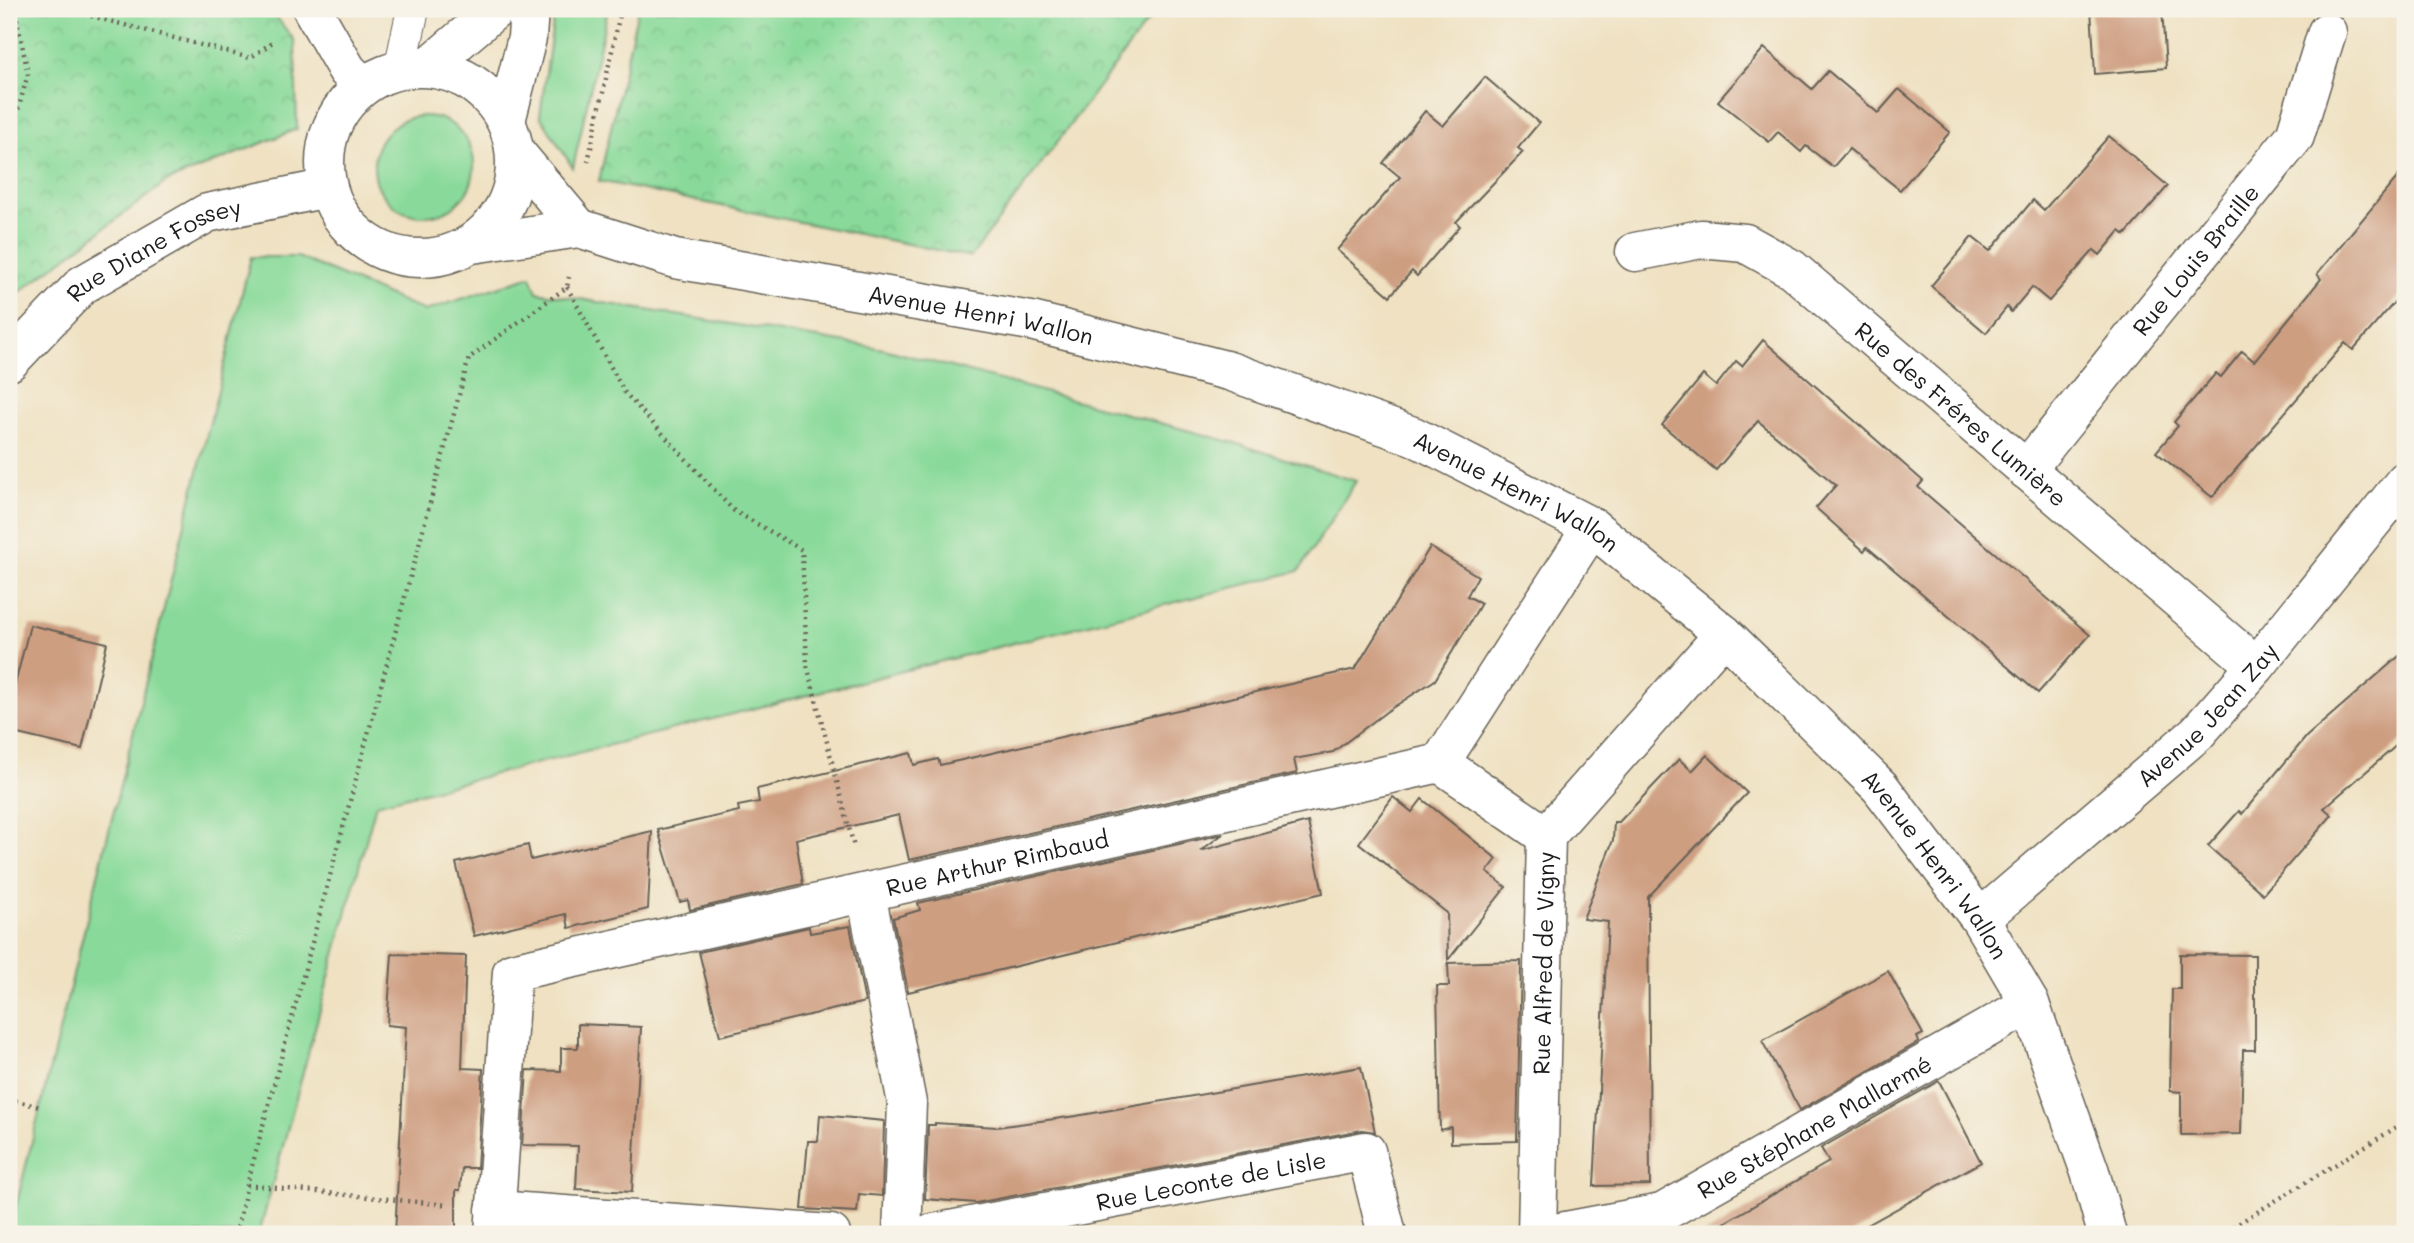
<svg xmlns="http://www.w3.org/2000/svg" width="2414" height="1243" font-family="Mali,sans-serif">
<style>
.grass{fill:#89da9a;stroke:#527b5b;stroke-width:2}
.park{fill:url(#park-crowns);stroke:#527b5b;stroke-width:2}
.building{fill:#ce9e81}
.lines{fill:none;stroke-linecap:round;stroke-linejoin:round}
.service-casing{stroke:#666156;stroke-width:34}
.minor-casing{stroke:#666156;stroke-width:41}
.tertiary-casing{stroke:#666156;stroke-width:41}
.path{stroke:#666156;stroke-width:4.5;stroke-dasharray:2 5;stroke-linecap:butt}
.service{stroke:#fff;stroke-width:32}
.minor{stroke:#fff;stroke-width:38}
.tertiary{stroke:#fff;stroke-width:38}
.labels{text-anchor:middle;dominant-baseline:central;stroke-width:5;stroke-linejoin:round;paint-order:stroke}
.street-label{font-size:23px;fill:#1c1c1c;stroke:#f7f3e8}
</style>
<defs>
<pattern id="park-crowns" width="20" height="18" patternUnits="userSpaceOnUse" patternTransform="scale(1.75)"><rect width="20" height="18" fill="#89da9a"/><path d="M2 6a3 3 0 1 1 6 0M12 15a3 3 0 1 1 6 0" fill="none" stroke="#76ba84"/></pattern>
</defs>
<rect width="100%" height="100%" fill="#f7f3e8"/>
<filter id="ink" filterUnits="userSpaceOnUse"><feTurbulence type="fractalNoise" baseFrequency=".0143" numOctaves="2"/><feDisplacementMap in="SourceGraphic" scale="14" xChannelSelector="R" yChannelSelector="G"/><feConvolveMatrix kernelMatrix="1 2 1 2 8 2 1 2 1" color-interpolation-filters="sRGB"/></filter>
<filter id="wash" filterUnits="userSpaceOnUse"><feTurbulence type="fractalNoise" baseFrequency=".00686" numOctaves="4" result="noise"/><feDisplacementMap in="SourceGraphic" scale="28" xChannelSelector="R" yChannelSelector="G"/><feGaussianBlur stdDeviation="1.57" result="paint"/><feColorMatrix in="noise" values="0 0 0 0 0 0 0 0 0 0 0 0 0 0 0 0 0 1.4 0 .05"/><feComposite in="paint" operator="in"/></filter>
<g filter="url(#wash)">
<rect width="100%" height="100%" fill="#efe1c1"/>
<g class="grass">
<polygon points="555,9 608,9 573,168 540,116"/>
<circle cx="424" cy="166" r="50"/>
<polygon points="251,257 298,257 425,311 531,276 537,292 884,349 1235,443 1356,481 1299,571 376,804 259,1234 9,1234"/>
</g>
<g class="park">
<polygon points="9,9 270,9 295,41 297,129 166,182 9,300"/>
<polygon points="638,9 1157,9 971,257 599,181"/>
</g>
<g id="blocks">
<g class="building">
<polygon points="2091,9 2162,9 2166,68 2095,74"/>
<polygon points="1764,48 1812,89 1828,71 1878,113 1899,89 1950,132 1900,190 1849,149 1833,167 1806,146 1801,152 1778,132 1769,142 1718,101"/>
<polygon points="1485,77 1539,123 1518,148 1523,152 1456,222 1460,226 1417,276 1412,271 1390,296 1337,250 1400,177 1383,163 1425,111 1443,126"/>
<polygon points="2109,136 2168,186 2125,235 2120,231 2100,255 2094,250 2049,301 2032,287 2011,312 2007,307 1986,333 1931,286 1972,237 1990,251 2033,200 2044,210"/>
<polygon points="2405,168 2405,290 2353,350 2345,343 2212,497 2156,452 2178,426 2174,422 2216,373 2221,377 2242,351 2254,361 2321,279 2317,274"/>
<polygon points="1763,340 1923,481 1918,487 2090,635 2038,693 1918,590 1867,547 1864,551 1816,508 1836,485 1758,421 1716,470 1662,425 1703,375 1716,386 1736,361 1742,366"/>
<polygon points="1430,547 1478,576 1467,596 1481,603 1468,626 1435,680 1386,712 1333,752 1294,759 1297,773 909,860 899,815 796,839 803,884 690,910 688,900 680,902 658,830 739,811 738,806 759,802 757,789 911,753 914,765 938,759 940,765 1355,669"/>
<polygon points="30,625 107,643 82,749 9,732 9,687 14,688"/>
<polygon points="2405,651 2405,738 2324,808 2332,815 2263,894 2208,846 2239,811 2242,814 2307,736"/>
<polygon points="1707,755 1747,793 1648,897 1650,1185 1594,1186 1608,922 1583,919 1613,840 1614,822 1619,822 1679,759 1692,771"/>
<polygon points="1393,797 1412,812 1422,799 1497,859 1487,872 1506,887 1448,960 1447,913 1359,843"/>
<polygon points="1308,822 1323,893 908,992 893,918 920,910 918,903 1223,834 1200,851"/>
<polygon points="652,831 648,909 569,928 566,914 474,936 456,863 528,845 531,860"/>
<polygon points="850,926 865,1002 720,1036 699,952 809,927 810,933"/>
<polygon points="392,954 466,956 462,1068 483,1069 477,1168 462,1168 460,1190 456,1190 456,1234 395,1234 406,1027 387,1025"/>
<polygon points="2180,954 2255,955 2255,1050 2243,1050 2241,1134 2181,1135 2181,1092 2170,1091 2172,989 2180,989"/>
<polygon points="1521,961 1517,1141 1451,1143 1451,1127 1440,1130 1437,986 1449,986 1448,963"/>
<polygon points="1888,971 1923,1034 1917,1037 1919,1042 1800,1110 1762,1041"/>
<polygon points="578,1024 641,1027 632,1192 576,1189 578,1146 522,1145 527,1070 561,1071 561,1048 578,1048"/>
<polygon points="1361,1067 1375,1132 1362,1130 976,1203 925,1199 928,1125 935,1125 935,1123 997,1127 1076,1116"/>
<polygon points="1939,1081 1981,1162 1851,1234 1705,1234 1829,1162 1821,1148"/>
<polygon points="820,1115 884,1121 882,1196 859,1194 857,1212 802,1209 808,1141 818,1141"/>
</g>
</g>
</g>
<g filter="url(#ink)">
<use href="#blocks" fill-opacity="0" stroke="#666156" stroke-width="2"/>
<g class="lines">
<g class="service-casing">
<polyline id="service" points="400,70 413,9"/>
</g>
<g class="minor-casing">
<g id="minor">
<polyline points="312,9 347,70 363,86"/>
<path id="s1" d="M 1635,252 L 1701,239 L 1745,243 L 1792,269 L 2256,666"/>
<path id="s2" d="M 9,362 L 82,285 L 207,213 L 328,188"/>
<path id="s3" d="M 2026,470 L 2295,136 L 2327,32"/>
<polyline points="1440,763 1546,836"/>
<polyline points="866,893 907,1103 902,1234"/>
<path id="s4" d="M 1980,919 L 2197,733 L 2256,666 L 2405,481"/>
<polyline points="495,1210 831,1234"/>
<path id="s5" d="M 494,1234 L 512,972 L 1440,763 L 1592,527"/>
<path id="s6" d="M 929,1234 L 1366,1151 L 1387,1234"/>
<path id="s7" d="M 1537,1234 L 1546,836 L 1724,634"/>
<path id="s8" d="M 1550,1234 L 1662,1213 L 2030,1004"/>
</g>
</g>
<g class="tertiary-casing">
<g id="tertiary">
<polyline points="428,67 496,9"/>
<circle cx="420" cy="163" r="95"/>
<polyline points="506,121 527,38 529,9"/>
<polyline points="516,153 579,228"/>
<path id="s9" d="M 472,244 L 579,228 L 675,259 L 1031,321 L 1229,371 L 1413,436 L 1592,527 L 1724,634 L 1880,787 L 1980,919 L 2030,1004 L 2090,1172 L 2107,1234"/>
</g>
</g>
<g class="path">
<polyline points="64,9 250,58 274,41"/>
<polyline points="9,143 28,74 15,9"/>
<polyline points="588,162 621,9"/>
<polyline points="567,287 625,393 733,510 802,550 807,665 854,847"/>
<polyline points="9,1099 40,1107"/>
<polyline points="247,1185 448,1205"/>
<polyline points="236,1234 247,1185 469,358 567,287 569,277"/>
<polyline points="2221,1234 2405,1122"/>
</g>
<use href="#service" class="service"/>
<use href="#minor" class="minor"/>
<use href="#tertiary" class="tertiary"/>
</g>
</g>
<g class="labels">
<g class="street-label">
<text stroke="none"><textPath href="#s2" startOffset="187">Rue Diane Fossey</textPath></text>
<text stroke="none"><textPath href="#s3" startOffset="270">Rue Louis Braille</textPath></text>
<text stroke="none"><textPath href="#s9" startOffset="520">Avenue Henri Wallon</textPath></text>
<text stroke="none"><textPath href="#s1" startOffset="388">Rue des Fréres Lumière</textPath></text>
<text stroke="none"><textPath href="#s9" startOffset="1087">Avenue Henri Wallon</textPath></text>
<text stroke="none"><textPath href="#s4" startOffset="306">Avenue Jean Zay</textPath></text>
<text stroke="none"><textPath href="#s5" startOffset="760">Rue Arthur Rimbaud</textPath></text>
<text stroke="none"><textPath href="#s9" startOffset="1654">Avenue Henri Wallon</textPath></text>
<text stroke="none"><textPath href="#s7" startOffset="271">Rue Alfred de Vigny</textPath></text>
<text stroke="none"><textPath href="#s8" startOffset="289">Rue Stéphane Mallarmé</textPath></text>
<text stroke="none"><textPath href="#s6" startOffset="287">Rue Leconte de Lisle</textPath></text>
</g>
</g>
<rect width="2414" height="1243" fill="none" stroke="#f7f3e8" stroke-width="35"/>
</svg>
